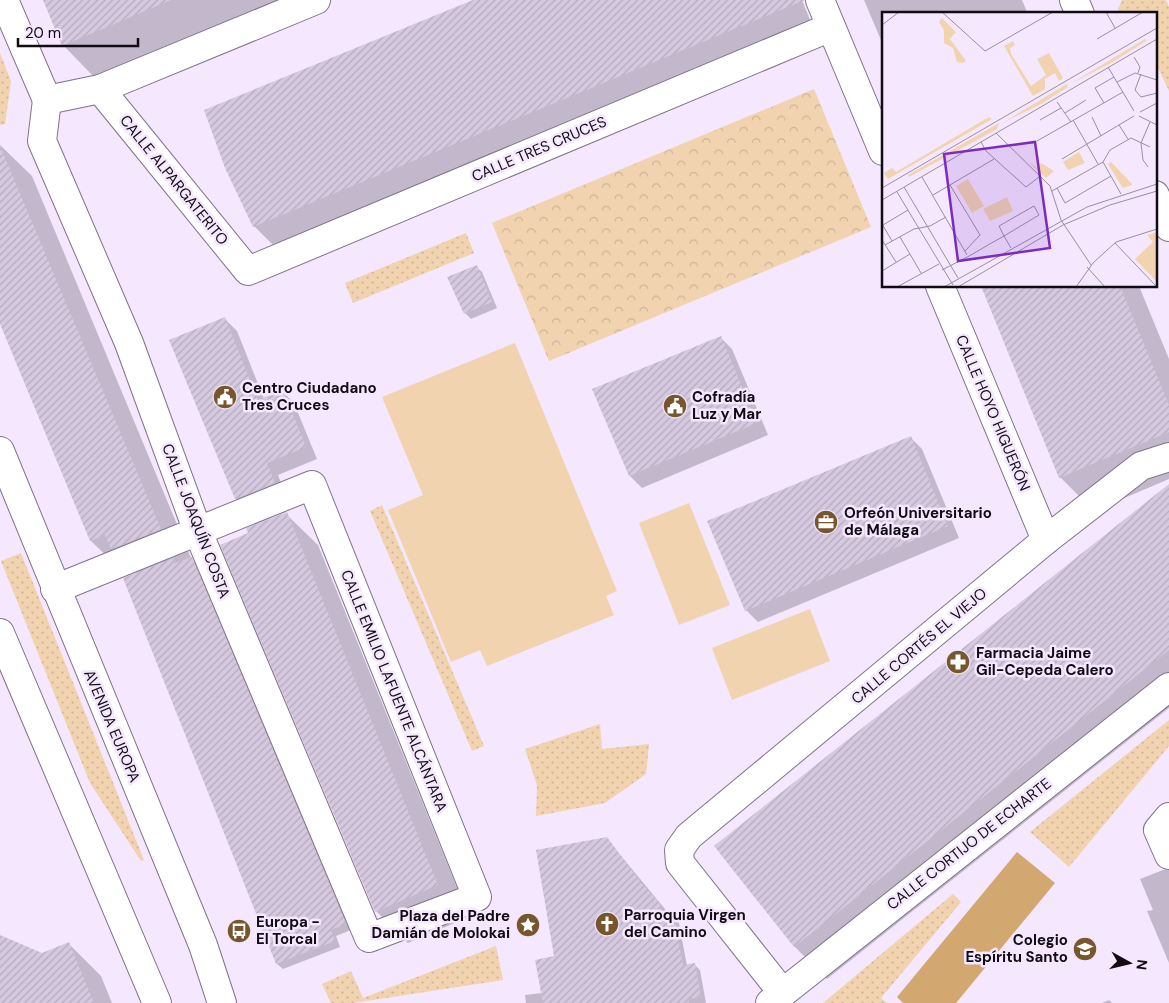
<svg xmlns="http://www.w3.org/2000/svg" width="1169" height="1003" font-family="'DM Sans',sans-serif">
<style>
.grass{fill:url(#grass-dots)}
.park{fill:url(#park-crowns)}
.pitch{fill:#f1d3af}
.water{fill:#d3a770}
.shadow{fill:#0003}
.building{fill:url(#building-hatch)}
.lines{fill:none;stroke-linecap:round;stroke-linejoin:round}
.street-casing{stroke:#7f7387;stroke-width:30}
.secondary-casing{stroke:#7f7387;stroke-width:30}
.street{stroke:#fff;stroke-width:28}
.secondary{stroke:#fff;stroke-width:28}
.labels{text-anchor:middle;dominant-baseline:central;stroke-width:5;stroke-linejoin:round;paint-order:stroke}
.street-label{font-size:15px;fill:#110c14;stroke:#f4e7fe}
.poi-label{font-size:15px;font-weight:bold;fill:#110c14;stroke:#f4e7fe;text-anchor:start}
.inset-road{fill:none;stroke:#998fa0;stroke-width:1}
.view{fill:#7b2cbf;fill-opacity:0.15;stroke:#7b2cbf;stroke-width:2.5}
.inset-edge{fill:none;stroke:#110c14;stroke-width:2.5}
</style>
<defs>
<pattern id="grass-dots" width="8" height="8" patternUnits="userSpaceOnUse" patternTransform="scale(1.25)"><rect width="8" height="8" fill="#f1d3af"/><path d="M2 2h.1M6 6h.1" fill="none" stroke="#ceb496" stroke-width="1.8" stroke-linecap="round"/></pattern>
<pattern id="park-crowns" width="20" height="18" patternUnits="userSpaceOnUse" patternTransform="scale(1.25)"><rect width="20" height="18" fill="#f1d3af"/><path d="M2 6a3 3 0 1 1 6 0M12 15a3 3 0 1 1 6 0" fill="none" stroke="#ceb496"/></pattern>
<pattern id="building-hatch" width="6" height="6" patternUnits="userSpaceOnUse" patternTransform="scale(1.25)"><rect width="6" height="6" fill="#d5c8df"/><path d="M-1 1l2-2M0 6l6-6M5 7l2-2" fill="none" stroke="#b6abbe"/></pattern>
</defs>
<rect width="100%" height="100%" fill="#f4e7fe"/>
<g class="grass">
<polygon points="1122,0 1166,0 1169,7 1169,91 1159,70 1155,69 1155,14 1119,14 1118,9"/>
<polygon points="0,53 11,81 5,124 0,125"/>
<polygon points="466,233 474,253 353,303 345,283"/>
<polygon points="382,505 484,746 472,751 370,511"/>
<polygon points="21,553 144,860 141,861 90,783 1,561"/>
<polygon points="1169,720 1169,746 1069,867 1030,832"/>
<polygon points="600,724 602,749 649,744 646,774 605,803 536,816 537,785 525,749"/>
<polygon points="953,894 961,902 881,998 887,1003 823,1003"/>
<polygon points="496,946 503,980 353,1003 331,1003 322,984 351,971 363,998"/>
</g>
<polygon class="park" points="814,89 871,227 549,361 492,223"/>
<g class="pitch">
<polygon points="515,343 617,591 606,596 614,615 487,666 480,650 451,662 388,510 423,495 382,397"/>
<polygon points="689,503 730,605 679,625 639,523"/>
<polygon points="810,609 830,661 732,700 712,648"/>
</g>
<polygon class="water" points="1017,852 1055,883 956,1003 903,1003 897,997"/>
<g class="shadow">
<polygon points="44,0 286,0 96,79 63,45"/>
<polygon points="477,0 802,0 819,42 288,260 254,226"/>
<polygon points="864,0 1022,0 1028,14 883,14 883,45"/>
<polygon points="0,145 32,176 191,558 197,565 351,930 336,936 340,947 283,969 277,964 124,579 137,574 132,569 123,572 91,541 0,321"/>
<polygon points="476,267 482,272 497,308 471,319 465,313"/>
<polygon points="982,286 1139,286 1169,359 1169,479 1094,511 1060,477"/>
<polygon points="225,319 237,331 264,399 282,391 294,403 317,459 278,475 286,495 248,511 236,499 171,341"/>
<polygon points="720,337 732,349 768,435 642,488 630,476 594,390"/>
<polygon points="910,437 922,449 959,538 758,622 746,610"/>
<polygon points="1169,497 1169,708 827,979 795,947 716,846"/>
<polygon points="286,514 318,545 469,917 408,943 376,911 250,534"/>
<polygon points="607,839 665,909 667,919 674,917 679,923 687,966 694,964 700,970 706,1003 526,1003 525,995 542,993"/>
<polygon points="1163,870 1169,870 1169,963 1147,911 1153,910 1140,879"/>
<polygon points="0,937 42,954 69,944 101,976 112,1003 0,1003"/>
<polygon points="1109,1000 1112,1003 1102,1003"/>
</g>
<g class="building">
<polygon points="43,0 171,0 62,46"/>
<polygon points="473,0 805,0 253,227 225,168 204,110"/>
<polygon points="0,146 161,529 111,549 105,535 90,541 0,324"/>
<polygon points="477,265 492,302 464,314 447,277"/>
<polygon points="981,286 1120,286 1169,405 1169,432 1059,478"/>
<polygon points="225,317 258,400 283,389 306,447 267,463 275,483 235,499 169,340"/>
<polygon points="721,336 757,423 629,476 592,389"/>
<polygon points="911,436 948,526 745,611 707,521"/>
<polygon points="1169,484 1169,650 794,947 714,846"/>
<polygon points="287,512 438,885 375,912 220,545 248,533 246,528"/>
<polygon points="192,557 346,924 331,930 335,941 276,964 123,578 173,558 175,563"/>
<polygon points="607,837 642,884 659,902 664,919 674,916 683,965 695,963 701,997 688,999 689,1003 543,1003 535,960 554,956 536,850"/>
<polygon points="0,935 42,953 69,942 94,1003 0,1003"/>
</g>
<g class="lines">
<g class="street-casing">
<g id="street">
<polyline points="4,0 47,100"/>
<polyline points="820,0 883,151"/>
<polyline points="100,89 248,271 831,27"/>
<polyline points="47,100 42,141 129,343 198,532 369,938 477,897 312,485 55,589"/>
<polyline points="47,100 100,89 316,0"/>
<polyline points="940,286 1046,540"/>
<polyline points="1169,817 1158,830 1169,855"/>
<polyline points="782,992 680,863 679,850 689,836 1046,540 1141,466 1169,457"/>
<polyline points="770,1003 1169,687"/>
</g>
</g>
<g class="secondary-casing">
<g id="secondary">
<polyline points="1074,0 1080,14"/>
<polyline points="1155,195 1169,227"/>
<polyline points="0,451 203,945 222,1003"/>
<polyline points="0,633 157,1003"/>
</g>
</g>
<use href="#street" class="street"/>
<use href="#secondary" class="secondary"/>
</g>
<defs>
<g id="civic-disc" transform="scale(1.25)"><circle r="9.5" fill="#76562c" stroke="#f4e7fe"/><path d="M-.6-6.5H3V-4.5H.6V-3L4-1V1h2V6H-6V1h2V-1L-.6-3ZM-1.2 2.5V6h2.4V2.5Z" fill="#fff"/></g>
<g id="office-disc" transform="scale(1.25)"><circle r="9.5" fill="#76562c" stroke="#f4e7fe"/><path d="M-6-3h4V-5.5h4V-3h4V5H-6ZM-1-4.5V-3h2v-1.5ZM-6 0V1H6V0Z" fill="#fff"/></g>
<g id="pharmacy-disc" transform="scale(1.25)"><circle r="9.5" fill="#76562c" stroke="#f4e7fe"/><path d="M-2-6h4v4h4v4h-4v4h-4v-4h-4v-4h4Z" fill="#fff"/></g>
<g id="church-disc" transform="scale(1.25)"><circle r="9.5" fill="#76562c" stroke="#f4e7fe"/><path d="M-1.2-6h2.4v3.5h3.3v2.4h-3.3V6h-2.4V-.1h-3.3v-2.4h3.3Z" fill="#fff"/></g>
<g id="sight-disc" transform="scale(1.25)"><circle r="9.5" fill="#76562c" stroke="#f4e7fe"/><path d="M0-6L1.8-2.2L6-1.7L2.9 1.2L3.7 5.4L0 3.3L-3.7 5.4L-2.9 1.2L-6-1.7L-1.8-2.2Z" fill="#fff"/></g>
<g id="bus-disc" transform="scale(1.25)"><circle r="9.5" fill="#76562c" stroke="#f4e7fe"/><path d="M-5-6H5V4H4V6H2V4H-2V6H-4V4H-5ZM-3.5-4V0h7V-4ZM-3.5 1.2v1.5H-2V1.2ZM2 1.2v1.5H3.5V1.2Z" fill="#fff"/></g>
<g id="school-disc" transform="scale(1.25)"><circle r="9.5" fill="#76562c" stroke="#f4e7fe"/><path d="M0-5L7-2L0 1L-7-2ZM-4 1L0 2.5L4 1V4Q0 6-4 4Z" fill="#fff"/></g>
</defs>
<g fill-rule="evenodd">
<use href="#civic-disc" x="225" y="397"/>
<use href="#civic-disc" x="675" y="406"/>
<use href="#office-disc" x="826" y="522"/>
<use href="#pharmacy-disc" x="958" y="662"/>
<use href="#church-disc" x="607" y="924"/>
<use href="#sight-disc" x="528" y="925"/>
<use href="#bus-disc" x="239" y="931"/>
<use href="#school-disc" x="1085" y="949"/>
</g>
<g class="labels">
<g class="street-label">
<text transform="translate(539 149) rotate(-23)">CALLE TRES CRUCES</text>
<text transform="translate(174 180) rotate(51)">CALLE ALPARGATERITO</text>
<text transform="translate(993 413) rotate(67)">CALLE HOYO HIGUERÓN</text>
<text transform="translate(196 521) rotate(69)">CALLE JOAQUÍN COSTA</text>
<text transform="translate(919 646) rotate(-40)">CALLE CORTÉS EL VIEJO</text>
<text transform="translate(394 691) rotate(68)">CALLE EMILIO LAFUENTE ALCÁNTARA</text>
<text transform="translate(112 726) rotate(67)">AVENIDA EUROPA</text>
<text transform="translate(969 844) rotate(-38)">CALLE CORTIJO DE ECHARTE</text>
</g>
<g class="poi-label">
<text x="242" y="388">Centro Ciudadano<tspan x="242" dy="17">Tres Cruces</tspan></text>
<text x="692" y="397">Cofradía<tspan x="692" dy="17">Luz y Mar</tspan></text>
<text x="844" y="513">Orfeón Universitario<tspan x="844" dy="17">de Málaga</tspan></text>
<text x="976" y="653">Farmacia Jaime<tspan x="976" dy="17">Gil-Cepeda Calero</tspan></text>
<text x="624" y="915">Parroquia Virgen<tspan x="624" dy="17">del Camino</tspan></text>
<text x="510" y="916" text-anchor="end">Plaza del Padre<tspan x="510" dy="17">Damián de Molokai</tspan></text>
<text x="256" y="922">Europa -<tspan x="256" dy="17">El Torcal</tspan></text>
<text x="1068" y="940" text-anchor="end">Colegio<tspan x="1068" dy="17">Espíritu Santo</tspan></text>
</g>
</g>
<g transform="translate(882 12)">
<rect width="275" height="275" fill="#f4e7fe"/>
<path d="M 60,6 L 74,20 L 68,27 L 84,49 L 81,51 L 75,50 L 71,36 L 62,31 L 62,18 L 57,10 ZM 263,27 L 264,29 L 229,51 L 188,72 ZM 131,29 L 133,33 L 128,36 L 129,42 L 149,74 L 164,63 L 155,47 L 167,41 L 181,66 L 177,69 L 173,61 L 163,67 L 163,77 L 151,84 L 122,34 ZM 185,72 L 186,75 L 159,92 L 120,111 ZM 107,105 L 110,107 L 6,167 L 2,161 L 10,156 L 14,160 ZM 117,111 L 115,117 L 27,165 L 26,163 ZM 146,150 L 156,156 L 159,151 L 172,159 L 164,166 ZM 229,150 L 250,172 L 250,173 L 241,176 L 226,152 Z" fill="#f1d3af"/>
<path d="M 86,167 L 102,194 L 90,201 L 74,174 ZM 275,220 L 275,270 L 253,247 L 271,230 L 265,223 Z" fill="#f1d3af"/>
<path d="M 197,140 L 203,151 L 186,158 L 181,150 ZM 125,185 L 131,199 L 108,209 L 101,197 Z" fill="#f1d3af"/>
<path class="inset-road" d="M 60,0 L 103,39 L 171,0M 224,0 L 233,16M 0,13 L 17,0M 215,27 L 261,0M 252,45 L 258,55 L 256,61M 226,55 L 252,99M 259,62 L 253,78 L 259,85 L 275,81M 235,70 L 253,61 L 275,68M 175,90 L 189,110M 222,91 L 213,76 L 232,65M 258,100 L 275,91M 183,101 L 204,88M 257,104 L 275,113M 210,105 L 219,124M 158,108 L 179,96M 191,108 L 216,152M 237,113 L 246,127M 114,121 L 168,174 L 179,208 L 209,253M 155,129 L 241,80M 99,130 L 104,139 L 144,175 L 157,165M 180,147 L 252,104M 221,150 L 239,182M 266,155 L 261,148 L 259,131 L 268,110M 40,165 L 85,243M 68,173 L 98,223 L 83,239M 22,175 L 76,266M 0,176 L 275,16M 175,176 L 183,191 L 229,164M 170,179 L 221,150 L 228,138 L 249,126 L 268,135M 15,180 L 71,273M 51,183 L 112,147M 0,188 L 275,27M 0,212 L 10,229M 1,213 L 26,198M 18,225 L 39,261M 0,228 L 14,250M 233,231 L 275,275M 3,233 L 32,217 L 48,214 L 64,205M 205,255 L 223,275M 60,258 L 89,243 L 106,233 L 122,224 L 157,203 L 152,194 L 117,214 L 122,224 L 129,236M 0,259 L 28,242M 15,275 L 57,252M 62,275 L 205,195 L 275,172M 76,275 L 181,213 L 228,193 L 275,179M 194,275 L 211,251 L 234,230 L 275,217"/>
<path class="view" d="M 153,130 L 168,236 L 76,249 L 62,142 Z"/>
<rect width="275" height="275" class="inset-edge"/>
</g>
<g transform="translate(1129 963) rotate(98)" stroke="#f4e7fe" stroke-width="4" paint-order="stroke">
<path d="M0-4L9 19L0 12L-9 19Z" fill="#110c14"/>
<text y="-8" font-size="14" font-weight="bold" text-anchor="middle" fill="#110c14">N</text>
</g>
<path d="M18 38v8h120v-8" fill="none" stroke="#110c14" stroke-width="2.5"/>
<text x="25" y="38" font-size="15" fill="#110c14" stroke="#f4e7fe" stroke-width="4" paint-order="stroke">20 m</text>
</svg>
